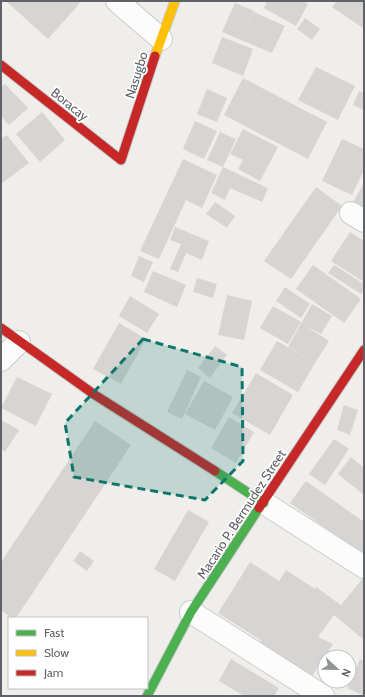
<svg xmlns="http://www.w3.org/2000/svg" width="365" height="697" font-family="Cabin,sans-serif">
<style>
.building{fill:#d6d5d3}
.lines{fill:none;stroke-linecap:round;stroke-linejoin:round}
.street-casing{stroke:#cbcccc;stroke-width:24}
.fast-casing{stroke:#cacacb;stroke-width:11}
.slow-casing{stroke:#cacacb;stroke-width:11}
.jam-casing{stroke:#cacacb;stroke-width:11}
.street{stroke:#fdfcfc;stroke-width:22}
.fast{stroke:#4caf50;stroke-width:9}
.slow{stroke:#ffc107;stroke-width:9}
.jam{stroke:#c62828;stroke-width:9}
.marked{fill:#0f766e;fill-opacity:0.2;stroke:#0f766e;stroke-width:3;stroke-dasharray:8 5;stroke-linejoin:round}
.labels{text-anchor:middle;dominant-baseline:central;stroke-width:3.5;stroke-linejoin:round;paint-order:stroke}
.street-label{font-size:13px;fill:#5f6368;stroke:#fff}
</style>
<rect width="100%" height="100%" fill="#efeeea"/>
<g class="building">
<polygon points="6,1 78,1 80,3 48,39"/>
<polygon points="267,1 303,1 308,4 296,26 264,8"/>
<polygon points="337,1 364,1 363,28 332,7"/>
<polygon points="235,3 254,11 245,29 254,12 285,26 272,53 222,32"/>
<polygon points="305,18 320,29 312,40 297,29"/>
<polygon points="222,37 253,49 243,76 212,63"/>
<polygon points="316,67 355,86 338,120 298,100"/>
<polygon points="243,78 327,122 308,159 224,115"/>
<polygon points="5,84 28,108 9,125 1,116 1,87"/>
<polygon points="207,89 227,98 217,122 197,114"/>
<polygon points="359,91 364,93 364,110 353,105"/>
<polygon points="42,112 65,140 40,162 16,134"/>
<polygon points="195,121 217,131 204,159 183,149"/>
<polygon points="243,129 278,147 260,181 238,169 243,160 230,154"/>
<polygon points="220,132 236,139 223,167 268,188 262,202 230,188 225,200 211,193 223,167 207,160"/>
<polygon points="7,135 29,163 1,184 1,139"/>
<polygon points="342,139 364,149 364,170 352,195 322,181"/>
<polygon points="183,159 217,175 202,208 186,200 159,259 140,251"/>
<polygon points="364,183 364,209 353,202"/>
<polygon points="316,187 342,206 291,279 264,261"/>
<polygon points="215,202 235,216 227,228 206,214"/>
<polygon points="175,227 209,241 202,260 186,253 178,272 170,269 181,244 170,240"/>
<polygon points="350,232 364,241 364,282 331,261"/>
<polygon points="139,256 153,262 144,282 131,276"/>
<polygon points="313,265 361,299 344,323 296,289"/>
<polygon points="334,265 364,284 364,290 361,294 328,273"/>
<polygon points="153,271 186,285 177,307 144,292"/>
<polygon points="197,278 217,284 213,298 193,292"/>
<polygon points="285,287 310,304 301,318 276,301"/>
<polygon points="227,295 252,301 244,340 218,335"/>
<polygon points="130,296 159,314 147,333 119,316"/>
<polygon points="312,304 332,316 321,334 306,326 329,341 315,363 288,347"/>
<polygon points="273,306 301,322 288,344 260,328"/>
<polygon points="119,323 146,339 121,384 93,369"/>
<polygon points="277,341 315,363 298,392 260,370"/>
<polygon points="215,346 227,355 210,378 198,368"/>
<polygon points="187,370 201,377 182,419 167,412"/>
<polygon points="256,373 293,395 270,435 232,413"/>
<polygon points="17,377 52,394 36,426 1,408"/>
<polygon points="204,381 233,397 215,430 185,414"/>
<polygon points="344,405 358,410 350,435 337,430"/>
<polygon points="229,417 254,432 236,463 211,448"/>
<polygon points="1,420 19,430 5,452 1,449"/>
<polygon points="95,421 131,445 16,618 12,618 1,610 1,562"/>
<polygon points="334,439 349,449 325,485 309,474"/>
<polygon points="351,457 364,468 364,495 338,474"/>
<polygon points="306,481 364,522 364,555 290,503"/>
<polygon points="188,510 209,522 175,581 154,569"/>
<polygon points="80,551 94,561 87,571 73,561"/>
<polygon points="250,562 279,581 286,570 315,589 316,587 341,605 364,577 364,640 334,615 318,637 333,644 310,679 257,644 262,641 218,613"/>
<polygon points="231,659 279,688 274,696 244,696 219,681"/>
<polygon points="360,659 364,661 364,696 347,688"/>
</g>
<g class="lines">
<g class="street-casing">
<g id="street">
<polyline points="117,1 161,39"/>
<polyline points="351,213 364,221"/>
<polyline points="1,360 19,342"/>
<polyline points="264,503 364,567"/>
<polyline points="191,612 323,696"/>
</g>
</g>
<g class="fast-casing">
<g id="fast">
<polyline points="215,471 264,503"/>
<polyline points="147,696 191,612 259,508"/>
</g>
</g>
<g class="slow-casing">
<polyline id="slow" points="155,56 175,1"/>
</g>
<g class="jam-casing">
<g id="jam">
<polyline points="1,65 121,160 155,56"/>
<polyline points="1,328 95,395 215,471"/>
<polyline points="259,508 364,350"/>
</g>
</g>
<use href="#street" class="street"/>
<use href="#fast" class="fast"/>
<use href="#slow" class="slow"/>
<use href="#jam" class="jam"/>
</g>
<path class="marked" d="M 143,339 L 242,367 L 243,461 L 205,500 L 74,477 L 65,423 Z"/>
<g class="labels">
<g class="street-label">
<text transform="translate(136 75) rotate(-73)">Nasugbo</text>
<text transform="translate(70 104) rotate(39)">Boracay</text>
<text transform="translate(241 514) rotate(-57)">Macario P. Bermudez Street</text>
</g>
</g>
<rect width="365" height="697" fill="none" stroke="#5f6368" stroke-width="4"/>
<rect x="8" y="617" width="140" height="72" fill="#ffffff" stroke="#bfc1c3"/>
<rect x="16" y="630" width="20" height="6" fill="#4caf50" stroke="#bfc1c3"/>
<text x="44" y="637" font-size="12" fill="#5f6368">Fast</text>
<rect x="16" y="650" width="20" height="6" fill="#ffc107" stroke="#bfc1c3"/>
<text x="44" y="657" font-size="12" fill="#5f6368">Slow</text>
<rect x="16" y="670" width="20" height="6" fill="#c62828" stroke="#bfc1c3"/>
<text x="44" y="677" font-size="12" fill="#5f6368">Jam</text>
<g transform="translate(337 669) rotate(112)"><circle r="19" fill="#ffffff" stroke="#bfc1c3"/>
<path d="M0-3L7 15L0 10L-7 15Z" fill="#919496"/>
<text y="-6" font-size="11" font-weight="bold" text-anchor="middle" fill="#5f6368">N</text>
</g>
</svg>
